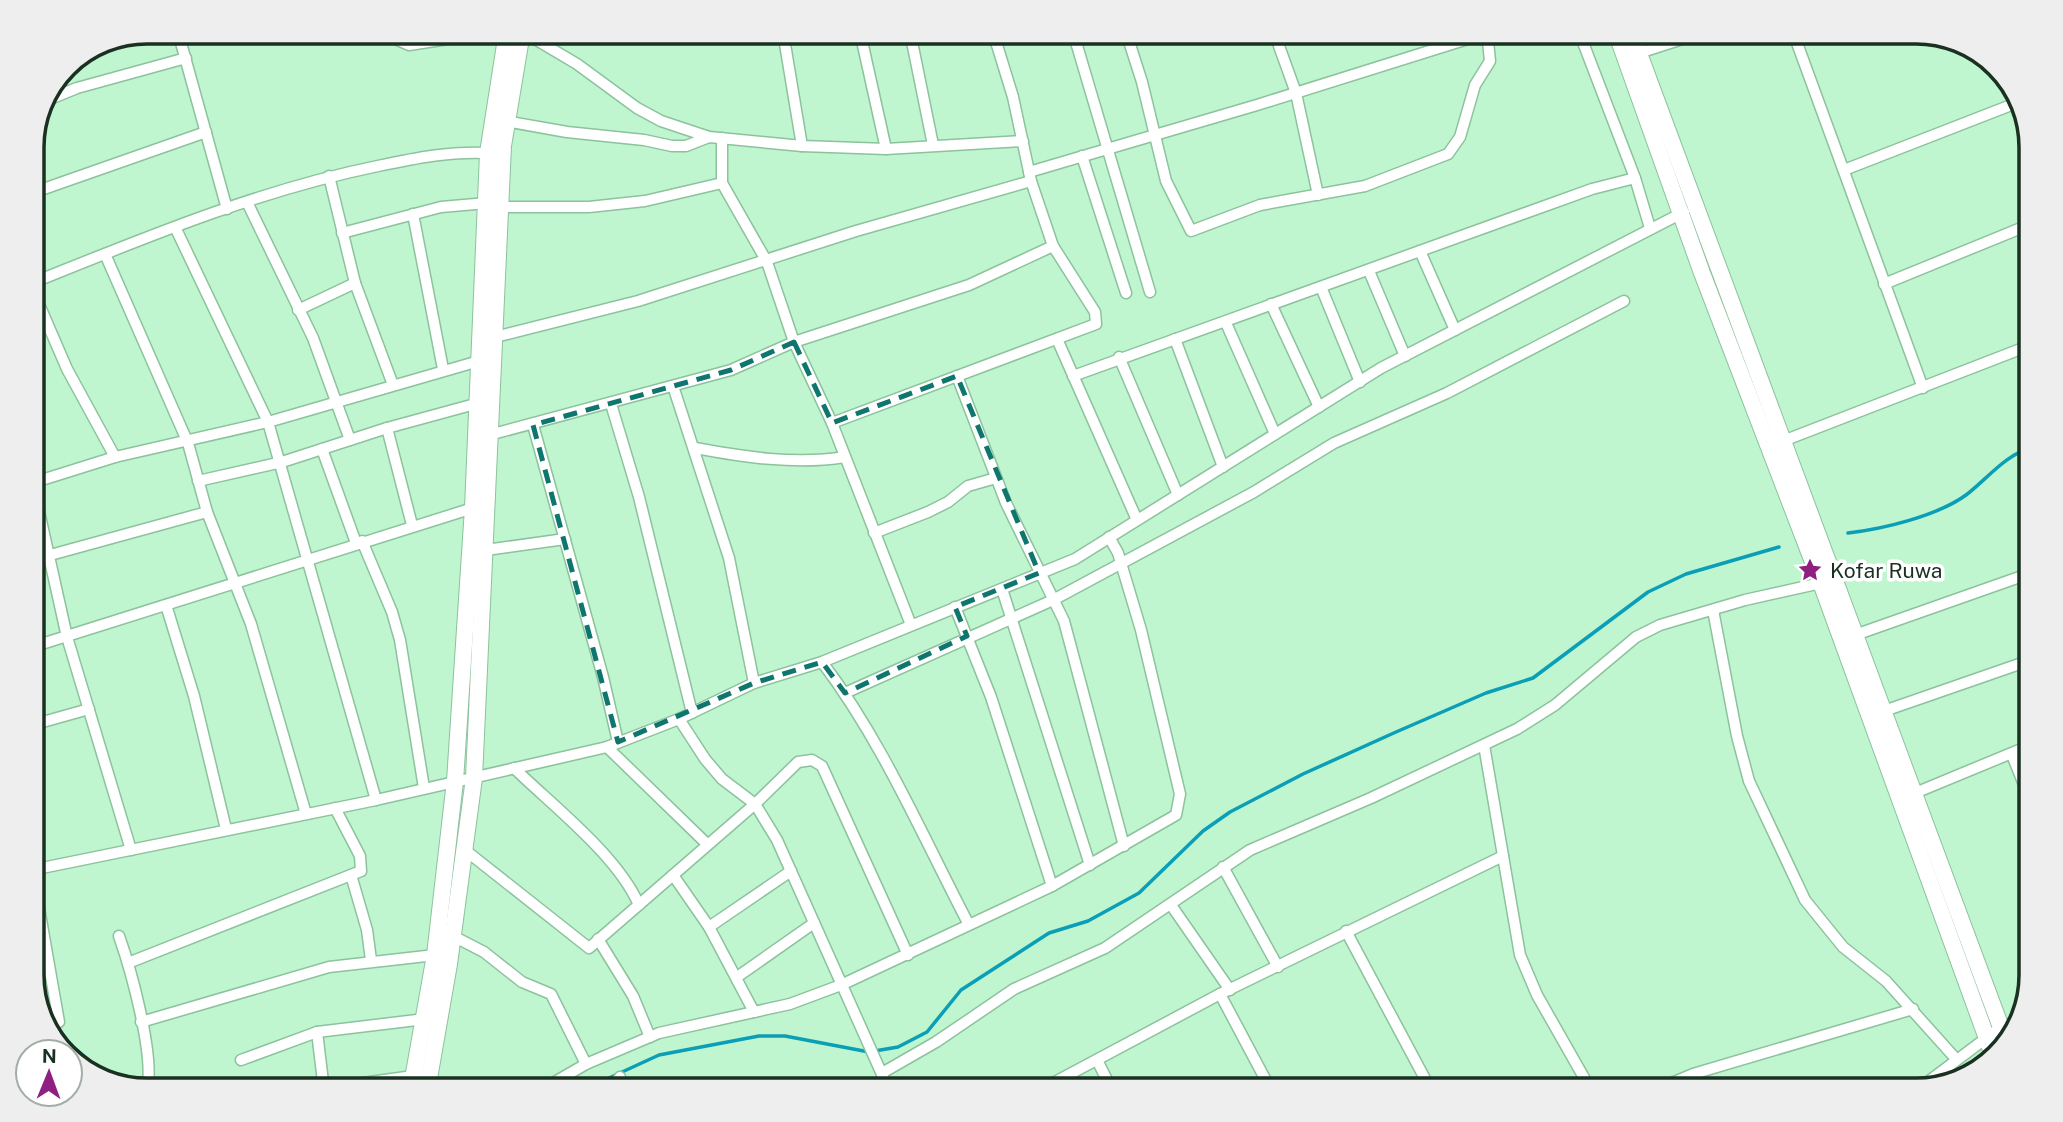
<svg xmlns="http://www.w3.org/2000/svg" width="2063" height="1122" font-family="'Public Sans',sans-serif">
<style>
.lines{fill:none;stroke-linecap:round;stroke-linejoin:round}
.stream{stroke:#0b9eb7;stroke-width:3.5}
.minor-casing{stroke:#8cc29d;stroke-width:13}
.secondary-casing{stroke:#8cc29d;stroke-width:18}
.minor{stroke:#fff;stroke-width:10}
.secondary{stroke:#fff;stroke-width:16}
.marked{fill:none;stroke:#0f766e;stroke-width:5;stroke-dasharray:14 9;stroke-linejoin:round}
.labels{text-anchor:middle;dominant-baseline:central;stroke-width:7;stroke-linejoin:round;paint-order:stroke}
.poi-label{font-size:21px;fill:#1a3021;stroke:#fff;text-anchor:start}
.rim{fill:none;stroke:#1a3021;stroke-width:3.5}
</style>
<rect width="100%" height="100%" fill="#bff6cf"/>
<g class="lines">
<g class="stream">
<path d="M 1848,533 C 1883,529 1937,516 1966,495 C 1986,480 2006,454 2031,448"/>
<polyline points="46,1023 101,1071 186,1090"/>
<polyline points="583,1090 659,1055 759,1036 785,1036 869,1052 898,1047 927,1032 961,990 1049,933 1088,921 1139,893 1203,831 1230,812 1303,774 1396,732 1486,693 1533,678 1648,592 1686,574 1779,547"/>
</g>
<g class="minor-casing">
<g id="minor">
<polyline points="178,32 227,209"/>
<polyline points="379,32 409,45 493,32"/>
<polyline points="523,32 577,64 637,108 661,121 709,137 802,146 886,149 1023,141"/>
<polyline points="783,32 802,146"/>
<polyline points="860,32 886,149"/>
<polyline points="910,32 933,145"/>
<polyline points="1073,32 1150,292"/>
<polyline points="1126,32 1142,82 1166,181 1191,231 1260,205 1365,186 1448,154 1460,137 1475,85 1490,61 1487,32"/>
<polyline points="1274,32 1296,93 1318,195"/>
<polyline points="1579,32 1635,178 1650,228"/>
<polyline points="1793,32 1923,388"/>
<polyline points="1639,53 1704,32"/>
<polyline points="50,99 77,88 186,58"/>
<polyline points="505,121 567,132 644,140 672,146 686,146 709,137"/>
<polyline points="722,138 722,183 767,262 794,342 832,423 911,625"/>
<polyline points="1082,156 1126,293"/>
<polyline points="1844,170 2019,102"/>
<polyline points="1029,172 1257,105 1490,32"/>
<polyline points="329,176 355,283 393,385"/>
<polyline points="32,193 206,132"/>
<polyline points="247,202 313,338 350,440"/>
<polyline points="499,207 589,207 645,201 722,183"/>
<polyline points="413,214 443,369"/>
<polyline points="176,229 268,422 376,800"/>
<polyline points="342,233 441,207 487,203"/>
<polyline points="1420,251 1455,330"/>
<polyline points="105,254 188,443 207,512 251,624 306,814"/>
<polyline points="1369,271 1405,356"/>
<path d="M 32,283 C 144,238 259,190 378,166 C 416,158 450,151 488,153"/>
<polyline points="1884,284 2031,224"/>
<polyline points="1321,287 1360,382"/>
<polyline points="32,288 67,369 115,457"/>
<polyline points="1271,304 1319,407"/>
<polyline points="298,310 355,283"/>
<polyline points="1226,323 1275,434"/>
<polyline points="495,337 638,301 856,231 1031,181"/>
<polyline points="1057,339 1137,520"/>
<polyline points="1175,339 1223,467"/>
<polyline points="1119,357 1178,495"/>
<polyline points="957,376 1006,503 1064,621 1124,846"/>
<polyline points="1073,376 1592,189 1635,178"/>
<polyline points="673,386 729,558 754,683"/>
<polyline points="611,404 639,497 692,713"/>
<polyline points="832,423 1096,324 1095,312 1053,246 1031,181 1013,97 993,32"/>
<polyline points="533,425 603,677 618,742"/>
<polyline points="387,428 412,525"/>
<polyline points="489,435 731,370 794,342 969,285 1053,246"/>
<polyline points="1783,441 2031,345"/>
<path d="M 695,448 C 744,457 795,465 845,457"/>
<polyline points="322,449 356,543"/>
<polyline points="32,480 67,637 131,850"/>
<polyline points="198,481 282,462 387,428 475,404"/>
<polyline points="32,483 115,457 268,422 479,361"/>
<polyline points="874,533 928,512 948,502 968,486 996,478"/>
<polyline points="362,541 392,612 400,640 424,788"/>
<polyline points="486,550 565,539"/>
<polyline points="32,560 207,512"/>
<polyline points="1002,589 1090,865"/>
<polyline points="166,605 194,696 226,829"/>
<polyline points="955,607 991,697 1052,886"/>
<polyline points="1713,610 1737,736 1749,781 1805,900 1843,947 1886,981 1956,1059"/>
<polyline points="1855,635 2031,573"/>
<polyline points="32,647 473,508"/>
<path d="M 822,662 C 882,741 922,835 968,923"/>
<polyline points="845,693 1053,600 1254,492 1334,443 1447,393 1624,301"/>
<polyline points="1884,711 2031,660"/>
<polyline points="679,719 705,759 722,779 755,804 777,840 889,1090"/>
<polyline points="32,725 89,709"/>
<polyline points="1484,745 1520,955 1537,995 1591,1090"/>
<polyline points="607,747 707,844"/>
<polyline points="2012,755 2031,802"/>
<path d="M 514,768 C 554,807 617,855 639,905"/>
<polyline points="1915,793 2031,745"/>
<polyline points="465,850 589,948 755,804 798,762 812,760 822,766 908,955"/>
<polyline points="1223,867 1278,967"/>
<polyline points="32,868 59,1022"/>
<polyline points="32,870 376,800 607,747 679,719 754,683 822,662 1075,559 1381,368 1684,212"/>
<polyline points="351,875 367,930 371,960"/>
<polyline points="673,875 709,927 754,1012"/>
<polyline points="1171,905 1230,990"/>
<polyline points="709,927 791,871"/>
<polyline points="1346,931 1431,1090"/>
<path d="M 119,936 C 131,970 155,1056 147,1090"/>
<polyline points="453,936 484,952 522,982 551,994 586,1064"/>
<polyline points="598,939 633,996 650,1037"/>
<polyline points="32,951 46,950"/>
<polyline points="128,963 361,871 360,856 335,808"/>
<polyline points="737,977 814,923"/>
<polyline points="1220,994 1271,1090"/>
<polyline points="141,1022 329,967 435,955"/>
<polyline points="317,1032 324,1090"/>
<polyline points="241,1060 317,1032 425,1019"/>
<polyline points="1097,1060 1112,1090"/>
<polyline points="882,1073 936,1042 1014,989 1105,948 1250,850 1371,798 1517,729 1555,705 1636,637 1660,625 1745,600 1821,583"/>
<polyline points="342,1090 363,1083 413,1076"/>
<polyline points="541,1090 586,1064 659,1033 790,1004 841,985 1052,886 1176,815 1180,794 1141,630 1118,553 1109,537"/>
<polyline points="611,1090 620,1077"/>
<polyline points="1040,1090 1220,994 1503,856"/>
<polyline points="1655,1090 1693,1074 1913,1009"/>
<polyline points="1917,1090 2001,1027 2021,1020"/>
</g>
</g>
<g class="secondary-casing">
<g id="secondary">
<polyline points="1616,32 1702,273 1821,583 1993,1055"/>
<polyline points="1631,32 2006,1041"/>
<polyline points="411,1090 435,955 455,781 473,508 488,153 507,32"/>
<polyline points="427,1090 449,964 474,778 503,146 522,32"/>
</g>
</g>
<use href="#minor" class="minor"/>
<use href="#secondary" class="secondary"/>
</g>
<path class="marked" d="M 794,342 L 832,423 L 957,376 L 1039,573 L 955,607 L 967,636 L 845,693 L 822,662 L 754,683 L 618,742 L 533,425 L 731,370 Z"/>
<defs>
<g id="sight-bare" transform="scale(1.89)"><path d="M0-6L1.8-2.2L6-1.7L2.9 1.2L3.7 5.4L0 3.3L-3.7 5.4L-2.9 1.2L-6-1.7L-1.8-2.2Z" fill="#8f1f81" stroke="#fff" stroke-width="2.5" paint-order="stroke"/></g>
</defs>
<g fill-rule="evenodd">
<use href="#sight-bare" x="1810" y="570"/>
</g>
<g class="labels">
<g class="poi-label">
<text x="1830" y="570">Kofar Ruwa</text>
</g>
</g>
<path d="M0 0H2063V1122H0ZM147 44H1916A103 103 0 0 1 2019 147V975A103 103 0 0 1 1916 1078H147A103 103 0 0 1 44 975V147A103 103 0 0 1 147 44Z" fill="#edeeed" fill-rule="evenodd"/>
<path class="rim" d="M147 44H1916A103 103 0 0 1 2019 147V975A103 103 0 0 1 1916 1078H147A103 103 0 0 1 44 975V147A103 103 0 0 1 147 44Z"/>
<g transform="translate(49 1073) rotate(1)"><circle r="33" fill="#ffffff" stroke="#a3aca6" stroke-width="2"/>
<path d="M0-5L12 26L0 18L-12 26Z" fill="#8f1f81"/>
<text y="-10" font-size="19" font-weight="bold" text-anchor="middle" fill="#1a3021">N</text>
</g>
</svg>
